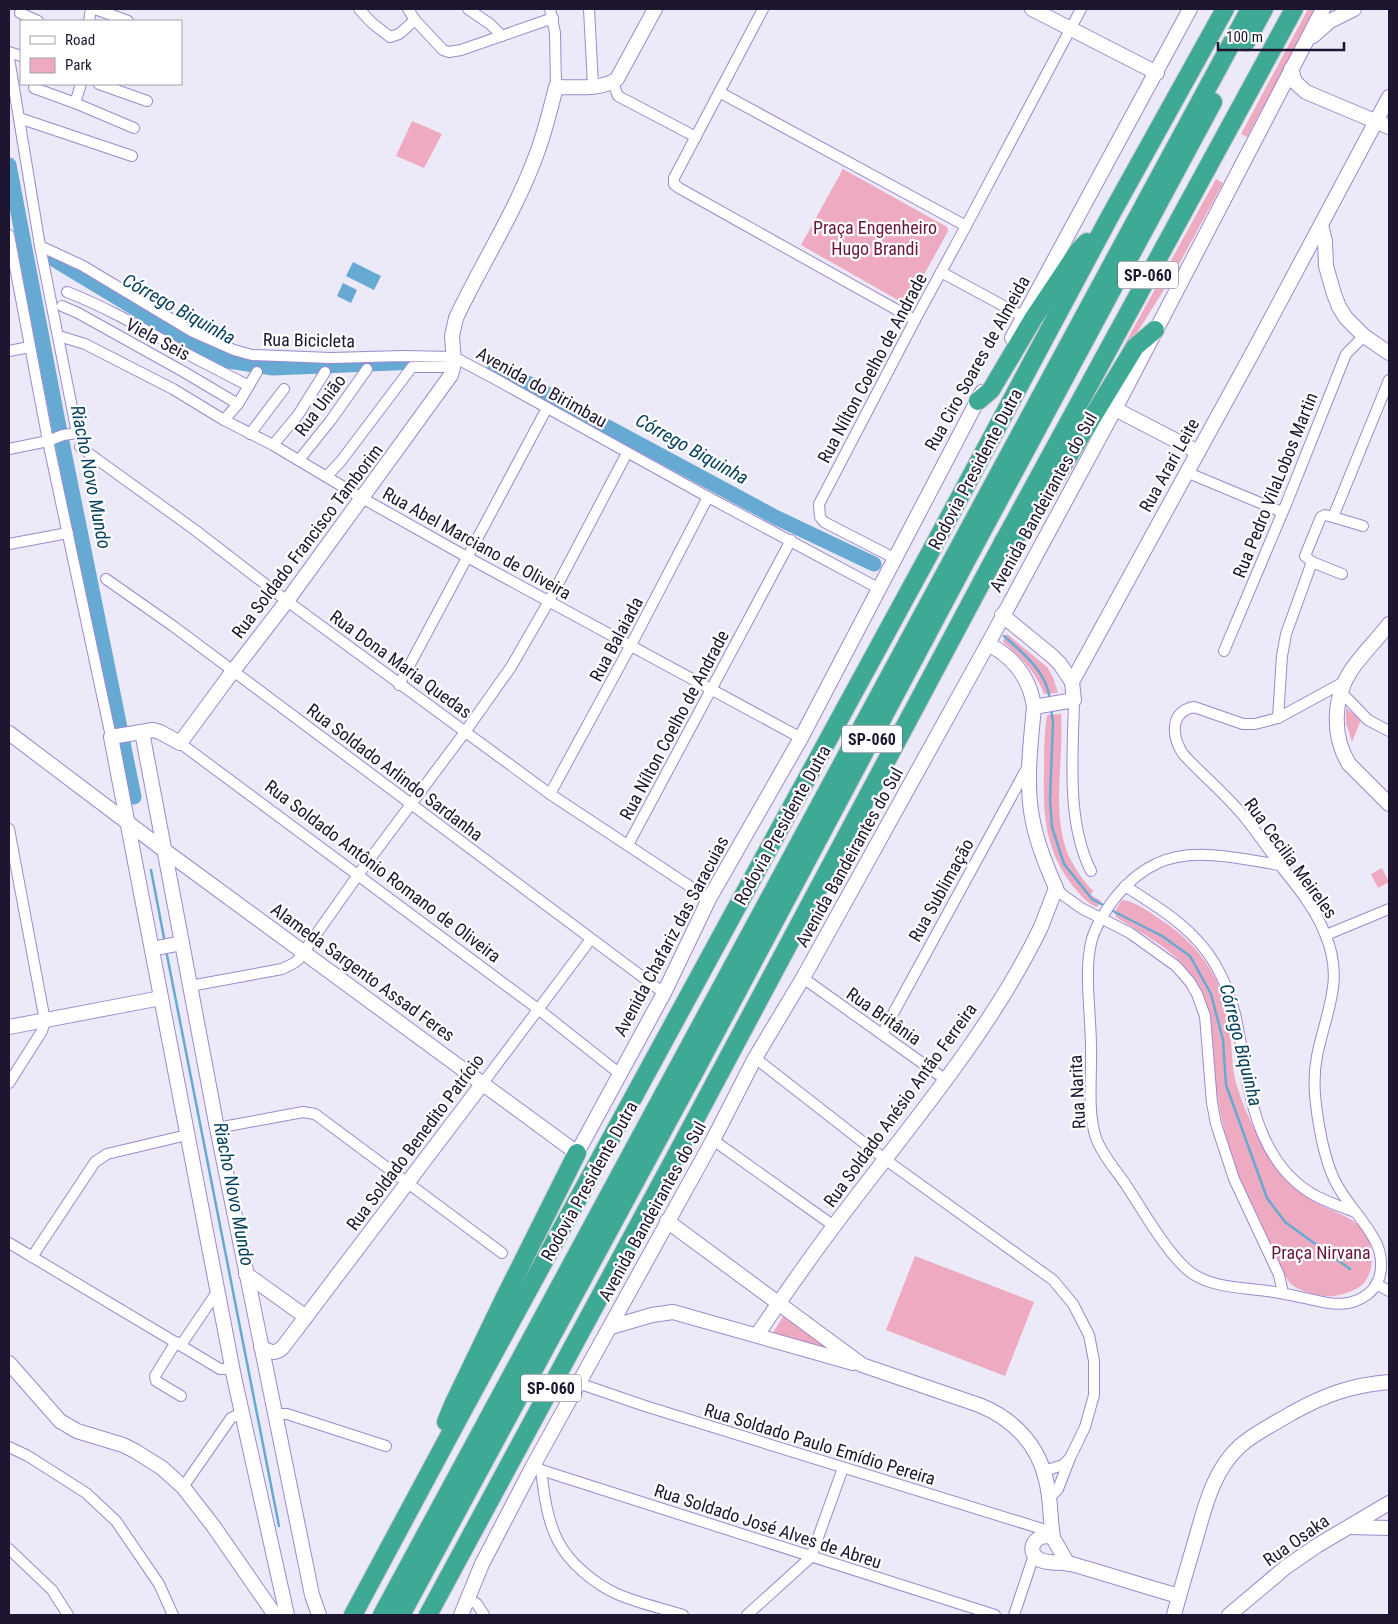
<svg xmlns="http://www.w3.org/2000/svg" width="1398" height="1624" font-family="'Roboto Condensed',sans-serif">
<style>
.green{fill:#eeaac0}
.water{fill:#66a9d3}
.lines{fill:none;stroke-linecap:round;stroke-linejoin:round}
.stream{stroke:#66a9d3;stroke-width:2.5}
.river{stroke:#66a9d3;stroke-width:15}
.street-casing{stroke:#9e89cf;stroke-width:12}
.secondary-casing{stroke:#9e89cf;stroke-width:16}
.highway-casing{stroke:#c9c7cd;stroke-width:20}
.street{stroke:#fff;stroke-width:10}
.secondary{stroke:#fff;stroke-width:14}
.highway{stroke:#3eaa95;stroke-width:18}
.labels{text-anchor:middle;dominant-baseline:central;stroke-width:4.5;stroke-linejoin:round;paint-order:stroke}
.shield{fill:#fff;stroke:#625b6e;stroke-width:1}
.shield-label{font-size:16px;font-weight:bold;fill:#1e1530}
.park-label{font-size:18px;fill:#69153c;stroke:#fff}
.street-label{font-size:18px;fill:#1e1530;stroke:#fff}
.water-label{font-size:19px;font-style:italic;fill:#08415d;stroke:#fff}
</style>
<rect width="100%" height="100%" fill="#ece9f8"/>
<g class="green">
<polygon points="1308,9 1316,9 1247,137 1241,134"/>
<polygon points="412,121 442,134 424,168 396,156"/>
<polygon points="843,169 947,227 948,231 909,302 905,304 801,245"/>
<polygon points="1216,179 1223,183 1172,277 1123,355 1120,355 1123,347"/>
<path d="M 1007,634 L 1047,667 L 1053,677 L 1058,693 L 1044,694 C 1036,672 1021,657 1003,642 Z"/>
<polygon points="1346,708 1361,720 1352,742 1346,723"/>
<path d="M 1061,714 C 1064,758 1052,806 1066,849 C 1071,863 1080,876 1090,888 L 1093,890 L 1091,895 L 1101,901 L 1097,907 C 1087,904 1079,893 1072,885 C 1045,849 1043,815 1044,772 C 1044,756 1044,739 1046,722 L 1047,715 Z"/>
<polygon points="1382,868 1389,882 1378,888 1371,874"/>
<path d="M 1122,900 C 1135,901 1150,912 1161,920 C 1197,943 1222,977 1229,1020 C 1232,1040 1231,1060 1235,1079 C 1241,1102 1251,1123 1262,1143 C 1274,1165 1294,1190 1315,1202 C 1330,1211 1351,1216 1363,1229 C 1374,1243 1376,1272 1362,1285 C 1355,1291 1344,1294 1335,1296 C 1327,1297 1318,1295 1310,1293 C 1304,1291 1297,1289 1292,1285 C 1283,1276 1276,1257 1270,1245 C 1248,1202 1229,1159 1220,1111 C 1214,1078 1208,1045 1201,1013 C 1199,1002 1198,988 1193,979 C 1176,949 1143,935 1116,917 L 1115,911 Z"/>
<polygon points="915,1256 1034,1302 1005,1376 886,1330"/>
<polygon points="784,1315 829,1349 772,1334"/>
</g>
<g class="water">
<polygon points="353,262 381,276 374,290 346,276"/>
<polygon points="343,283 357,290 351,303 337,296"/>
</g>
<g class="lines">
<g class="stream">
<path d="M 1004,636 C 1024,654 1047,672 1050,700"/>
<polyline points="1051,708 1053,722 1050,800 1052,827 1064,864 1092,899 1105,906"/>
<polyline points="151,870 165,943"/>
<polyline points="1109,909 1162,936 1190,956 1211,994 1223,1040 1226,1085 1267,1198 1285,1222 1350,1269"/>
<polyline points="166,950 279,1526"/>
</g>
<g class="river">
<polyline points="9,165 58,422 134,797"/>
<polyline points="55,260 196,345 229,361 273,368 441,361"/>
<polyline points="493,363 552,397 775,517 874,564"/>
</g>
<g class="street-casing">
<g id="street">
<polyline points="95,9 128,21"/>
<polyline points="359,9 372,23 390,37 399,34 415,20"/>
<polyline points="408,9 415,20 443,50 449,52 461,50 553,18"/>
<polyline points="468,9 490,24 502,36"/>
<polyline points="550,9 555,33 556,87"/>
<polyline points="589,9 593,86"/>
<polyline points="763,9 674,178 674,184 679,188 915,320"/>
<polyline points="20,13 38,21"/>
<polyline points="89,21 91,9"/>
<polyline points="9,52 21,56"/>
<polyline points="9,58 40,246 77,433 63,435 48,441 9,449"/>
<polyline points="613,83 618,96 696,137"/>
<polyline points="99,84 147,101"/>
<polyline points="34,88 75,103 134,128"/>
<polyline points="719,92 966,226"/>
<polyline points="75,103 81,84"/>
<polyline points="19,118 132,156"/>
<polyline points="9,235 48,441 111,737"/>
<polyline points="40,246 83,266 193,332 234,350 252,355 331,358 403,356 454,357 497,380 708,497 878,588"/>
<polyline points="941,272 1024,317"/>
<path d="M 67,292 C 111,309 150,333 191,356 C 210,366 230,376 249,386"/>
<polyline points="62,306 78,313 184,372 238,404"/>
<polyline points="59,336 85,344 173,389 224,420 273,445 362,498 467,557 801,738"/>
<polyline points="9,351 30,347"/>
<polyline points="224,420 238,404 257,372"/>
<polyline points="250,434 284,389"/>
<polyline points="273,445 298,415 325,372"/>
<polyline points="80,447 195,530 287,601 550,794 709,899"/>
<polyline points="299,460 331,420 367,369"/>
<polyline points="1186,472 1282,512"/>
<polyline points="327,476 341,461 412,367 453,367"/>
<polyline points="1333,517 1363,526"/>
<polyline points="9,544 68,533"/>
<polyline points="894,558 824,522 820,517 819,504 915,320 966,226 1081,9"/>
<polyline points="1312,562 1342,574"/>
<polyline points="106,579 173,626 664,993"/>
<polyline points="1224,651 1287,502 1346,354 1364,336"/>
<polyline points="399,685 547,408"/>
<polyline points="1341,692 1368,720 1389,731"/>
<path d="M 1074,700 C 1073,754 1066,822 1091,871"/>
<polyline points="1278,718 1282,656 1286,634 1312,562 1305,556 1307,551 1321,517 1325,515 1333,517 1389,380"/>
<polyline points="180,743 538,1009 620,1074"/>
<polyline points="550,794 631,645 708,497"/>
<polyline points="9,829 45,1021 42,1031 9,1083"/>
<polyline points="628,845 791,540"/>
<path d="M 1280,865 C 1242,859 1191,846 1156,864 C 1137,873 1121,889 1109,906 C 1102,917 1094,929 1091,943 C 1084,973 1091,1016 1091,1047 C 1092,1075 1087,1112 1096,1138 C 1102,1155 1116,1170 1126,1185 C 1142,1209 1170,1259 1193,1274 C 1215,1288 1241,1287 1267,1291 C 1283,1293 1299,1297 1314,1300 C 1333,1305 1351,1307 1368,1294 C 1385,1281 1384,1254 1373,1237 C 1362,1217 1344,1201 1334,1179 C 1324,1157 1319,1129 1316,1105 C 1314,1089 1314,1071 1317,1056 C 1326,1011 1345,980 1325,934 C 1316,910 1299,889 1283,869 C 1271,853 1259,835 1246,819 C 1227,795 1203,776 1183,754 C 1172,737 1169,712 1194,707 L 1243,724 L 1255,724 L 1278,718 L 1344,682"/>
<path d="M 1125,886 C 1159,908 1194,928 1215,964 C 1233,995 1238,1024 1243,1058 C 1251,1108 1264,1163 1309,1192 C 1323,1201 1339,1206 1355,1212"/>
<polyline points="1056,888 1063,895 1081,908 1130,933 1176,966 1190,982 1197,994 1205,1016 1212,1103 1216,1124 1234,1179 1279,1275 1283,1293"/>
<polyline points="1326,935 1389,909"/>
<polyline points="803,978 946,1080"/>
<polyline points="190,986 282,969 294,963 298,960 358,875 465,732 511,667 549,601 627,453"/>
<polyline points="882,1034 1028,766"/>
<polyline points="755,1058 886,1160 1053,1280 1073,1304 1089,1335 1094,1361 1094,1395 1085,1427 1070,1458 1058,1489 1048,1500"/>
<polyline points="483,1083 591,939"/>
<polyline points="217,1128 303,1112 315,1114 502,1253"/>
<polyline points="713,1140 834,1226"/>
<polyline points="9,1243 220,1369 232,1369"/>
<polyline points="32,1257 95,1162 107,1154 187,1135"/>
<polyline points="1376,1284 1389,1291"/>
<polyline points="176,1342 155,1376 156,1381 181,1396"/>
<polyline points="181,1345 217,1292"/>
<polyline points="578,1383 645,1406 1052,1532"/>
<polyline points="275,1414 287,1414 386,1446"/>
<polyline points="9,1447 28,1456 86,1493 116,1521 159,1584 173,1615"/>
<polyline points="533,1466 541,1470 995,1615"/>
<path d="M 541,1470 C 544,1494 547,1520 558,1541 C 569,1563 595,1584 617,1594 C 638,1603 661,1608 683,1615"/>
<polyline points="1044,1471 1063,1465 1069,1459"/>
<polyline points="183,1487 231,1418 242,1413"/>
<polyline points="9,1549 52,1590 68,1615"/>
<polyline points="467,1598 477,1604 484,1615"/>
<polyline points="747,1615 811,1557 843,1468"/>
<polyline points="1014,1615 1034,1555"/>
</g>
</g>
<g class="secondary-casing">
<g id="secondary">
<polyline points="1032,9 1157,73"/>
<polyline points="1313,36 1330,21 1354,9"/>
<polyline points="1291,69 1295,82 1306,92 1389,127"/>
<polyline points="1321,225 1325,241 1326,266 1334,294 1339,307 1346,318 1364,336 1389,353"/>
<polyline points="1012,338 1190,9"/>
<polyline points="1115,409 1198,452"/>
<polyline points="1002,615 1052,656 1060,664 1072,682"/>
<path d="M 1389,624 C 1377,640 1361,655 1350,672 C 1333,699 1332,737 1349,764 L 1389,804"/>
<polyline points="1034,707 1074,700 1072,682 1253,352 1389,97"/>
<polyline points="142,732 217,1128 312,1595 319,1615"/>
<polyline points="9,733 164,850 577,1153 664,993 709,899 801,738 982,392"/>
<polyline points="152,949 182,943"/>
<polyline points="9,1027 161,998"/>
<path d="M 667,1221 L 862,1365 L 979,1405 C 1012,1418 1038,1444 1046,1480 C 1051,1499 1050,1519 1053,1538"/>
<polyline points="246,1274 306,1317"/>
<polyline points="611,1327 652,1315 673,1312 853,1363"/>
<path d="M 757,1335 C 782,1298 807,1262 834,1226 C 905,1131 989,1035 1041,927 C 1046,914 1051,901 1056,888 C 1044,861 1033,833 1030,803 C 1027,771 1031,739 1034,707 C 1030,678 1013,657 988,644"/>
<path d="M 261,1347 C 270,1352 275,1355 283,1347 L 483,1083"/>
<polyline points="9,1363 60,1421 77,1431 123,1445 135,1451 162,1468 183,1487 214,1527 275,1615"/>
<polyline points="1349,1527 1389,1528"/>
<path d="M 1068,1564 L 1053,1538 C 1038,1531 1025,1548 1037,1558 C 1044,1564 1062,1562 1071,1564 C 1107,1574 1143,1586 1179,1596"/>
<path d="M 287,1615 L 234,1377 L 111,737 L 153,730 L 160,732 L 180,743 L 233,671 L 287,601 L 451,375 L 454,364 L 452,336 L 456,318 C 482,263 516,211 537,153 C 545,132 550,110 556,87 C 573,87 603,90 617,79 L 655,9"/>
<polyline points="461,1615 482,1564 533,1466 713,1140 755,1058 803,978 989,642 1115,409 1323,9"/>
<path d="M 1174,1615 C 1180,1592 1187,1569 1194,1545 C 1204,1511 1212,1471 1240,1446 C 1253,1434 1277,1422 1292,1413 C 1324,1395 1352,1385 1389,1382"/>
<polyline points="1229,1615 1286,1567 1318,1545 1389,1503"/>
</g>
</g>
<g class="highway-casing">
<g id="highway">
<polyline points="1246,42 1264,9"/>
<polyline points="978,401 991,390 1033,319 1079,250 1087,242"/>
<polyline points="1003,542 1023,531 1135,347 1155,330"/>
<polyline points="446,1422 453,1405 504,1299 577,1153"/>
<polyline points="353,1615 463,1410 932,549 1109,218 1225,9"/>
<polyline points="382,1615 1250,9"/>
<polyline points="401,1615 694,1073 965,563 1213,102"/>
<polyline points="428,1615 673,1161 993,561 1294,9"/>
</g>
</g>
<use href="#street" class="street"/>
<use href="#secondary" class="secondary"/>
<use href="#highway" class="highway"/>
</g>
<g class="labels">
<g class="shield">
<rect x="1118" y="261.5" width="60" height="27" rx="4"/>
<rect x="842" y="725.5" width="60" height="27" rx="4"/>
<rect x="521" y="1374.5" width="60" height="27" rx="4"/>
</g>
<g class="shield-label">
<text x="1148" y="275">SP-060</text>
<text x="872" y="739">SP-060</text>
<text x="551" y="1388">SP-060</text>
</g>
<g class="park-label">
<text x="875" y="227">Praça Engenheiro<tspan x="875" dy="21">Hugo Brandi</tspan></text>
<text x="1321" y="1252">Praça Nirvana</text>
</g>
<g class="street-label">
<text transform="translate(158 339) rotate(28)">Viela Seis</text>
<text transform="translate(309 340) rotate(1)">Rua Bicicleta</text>
<text transform="translate(977 363) rotate(-61)">Rua Ciro Soares de Almeida</text>
<text transform="translate(872 368) rotate(-62)">Rua Nílton Coelho de Andrade</text>
<text transform="translate(542 387) rotate(29)">Avenida do Birimbau</text>
<text transform="translate(320 405) rotate(-53)">Rua União</text>
<text transform="translate(1169 465) rotate(-61)">Rua Arari Leite</text>
<text transform="translate(975 469) rotate(-62)">Rodovia Presidente Dutra</text>
<text transform="translate(1275 485) rotate(-68)">Rua Pedro VilaLobos Martin</text>
<text transform="translate(1043 502) rotate(-61)">Avenida Bandeirantes do Sul</text>
<text transform="translate(307 541) rotate(-53)">Rua Soldado Francisco Tamborim</text>
<text transform="translate(477 543) rotate(29)">Rua Abel Marciano de Oliveira</text>
<text transform="translate(616 639) rotate(-62)">Rua Balaiada</text>
<text transform="translate(401 664) rotate(36)">Rua Dona Maria Quedas</text>
<text transform="translate(674 725) rotate(-62)">Rua Nílton Coelho de Andrade</text>
<text transform="translate(395 772) rotate(37)">Rua Soldado Arlindo Sardanha</text>
<text transform="translate(782 825) rotate(-61)">Rodovia Presidente Dutra</text>
<text transform="translate(849 857) rotate(-61)">Avenida Bandeirantes do Sul</text>
<text transform="translate(1291 858) rotate(54)">Rua Cecilia Meireles</text>
<text transform="translate(383 871) rotate(37)">Rua Soldado Antônio Romano de Oliveira</text>
<text transform="translate(941 890) rotate(-61)">Rua Sublimação</text>
<text transform="translate(671 936) rotate(-62)">Avenida Chafariz das Saracuias</text>
<text transform="translate(363 972) rotate(36)">Alameda Sargento Assad Feres</text>
<text transform="translate(884 1016) rotate(35)">Rua Britânia</text>
<text transform="translate(1077 1092) rotate(-93)">Rua Narita</text>
<text transform="translate(900 1105) rotate(-54)">Rua Soldado Anésio Antão Ferreira</text>
<text transform="translate(415 1142) rotate(-53)">Rua Soldado Benedito Patrício</text>
<text transform="translate(589 1181) rotate(-61)">Rodovia Presidente Dutra</text>
<text transform="translate(652 1211) rotate(-61)">Avenida Bandeirantes do Sul</text>
<text transform="translate(820 1444) rotate(17)">Rua Soldado Paulo Emídio Pereira</text>
<text transform="translate(768 1526) rotate(18)">Rua Soldado José Alves de Abreu</text>
<text transform="translate(1296 1540) rotate(-35)">Rua Osaka</text>
</g>
<g class="water-label">
<text transform="translate(179 309) rotate(29)">Córrego Biquinha</text>
<text transform="translate(692 449) rotate(29)">Córrego Biquinha</text>
<text transform="translate(91 477) rotate(79)">Riacho Novo Mundo</text>
<text transform="translate(1241 1045) rotate(76)">Córrego Biquinha</text>
<text transform="translate(234 1194) rotate(79)">Riacho Novo Mundo</text>
</g>
</g>
<rect width="1398" height="1624" fill="none" stroke="#1e1530" stroke-width="20"/>
<rect x="20" y="20" width="162" height="65" fill="#ffffff" stroke="#a5a1ac"/>
<rect x="30" y="36" width="25" height="8" fill="#ffffff" stroke="#a5a1ac"/>
<text x="65" y="45" font-size="15" fill="#1e1530">Road</text>
<rect x="30" y="58" width="25" height="15" fill="#eeaac0" stroke="#a5a1ac"/>
<text x="65" y="70" font-size="15" fill="#1e1530">Park</text>
<path d="M1218 42v8h126v-8" fill="none" stroke="#1e1530" stroke-width="2.5"/>
<text x="1226" y="42" font-size="15" fill="#1e1530" stroke="#ffffff" stroke-width="4" paint-order="stroke">100 m</text>
</svg>
